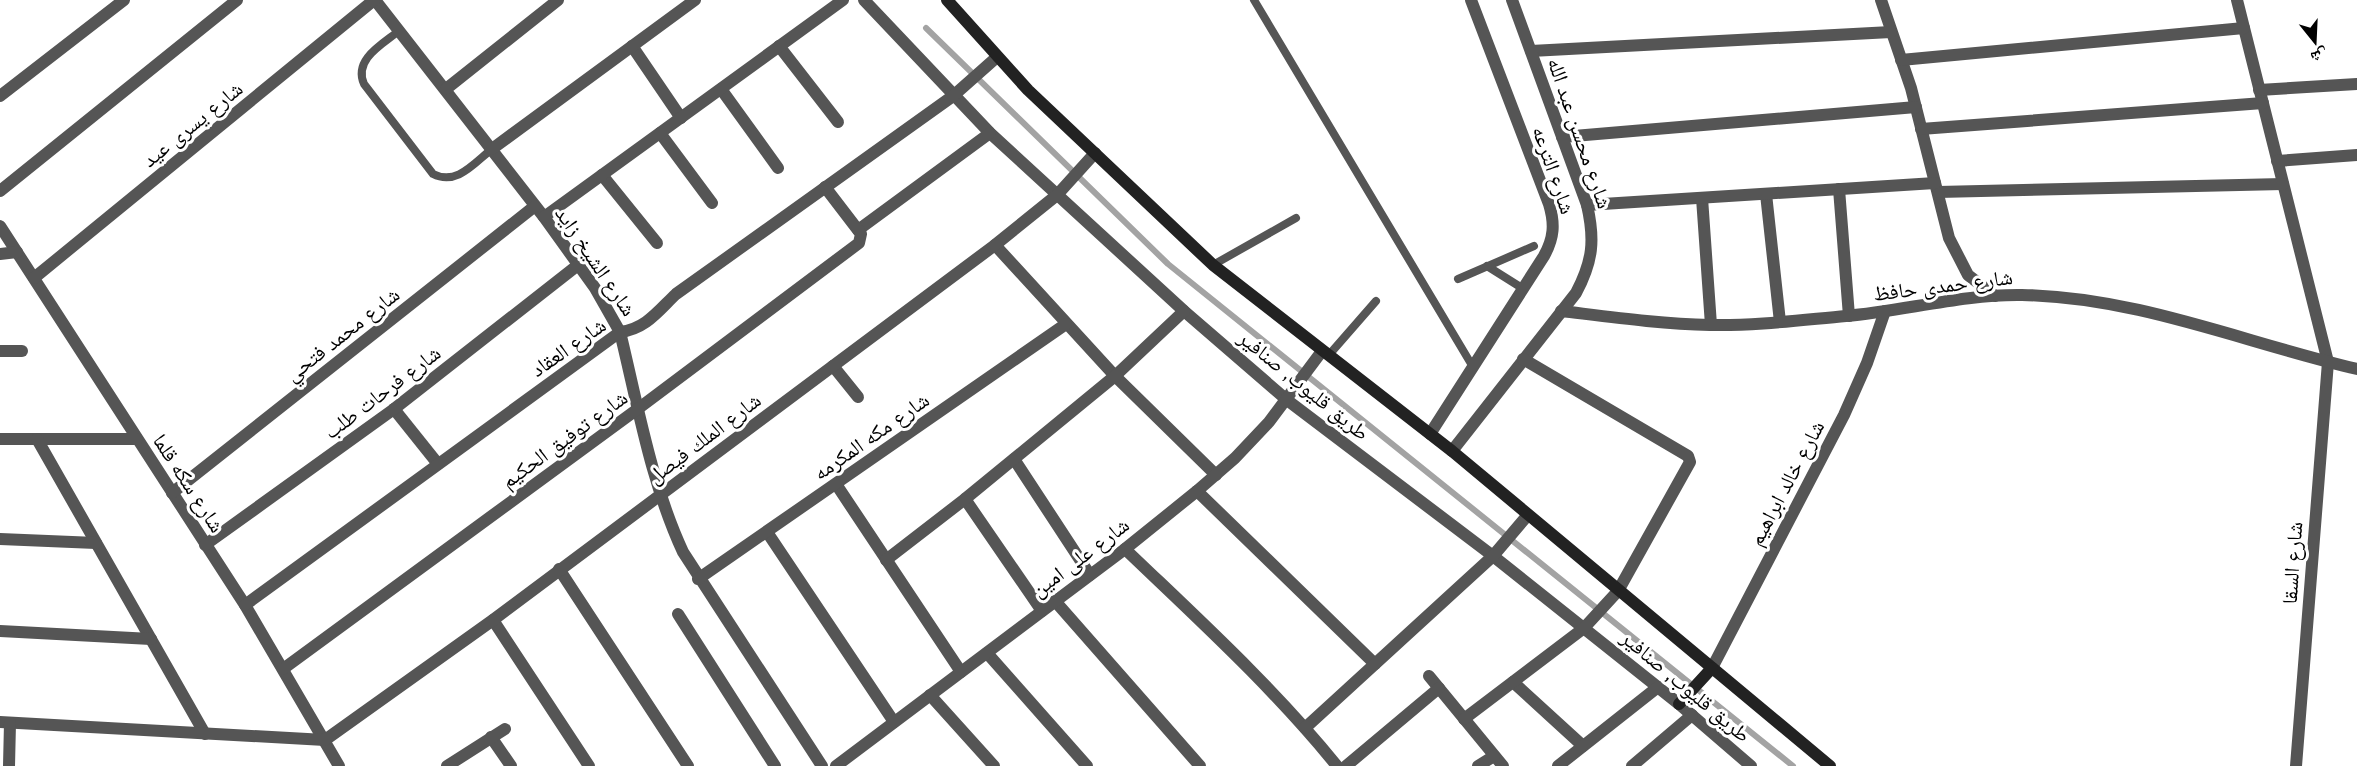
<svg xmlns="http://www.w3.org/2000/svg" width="2357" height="766" font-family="Helvetica,'Noto Naskh Arabic',sans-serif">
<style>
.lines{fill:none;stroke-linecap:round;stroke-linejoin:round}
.stream{stroke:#a3a3a3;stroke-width:6}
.lane{stroke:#555;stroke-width:8}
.street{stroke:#555;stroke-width:12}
.secondary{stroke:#222;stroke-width:12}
.labels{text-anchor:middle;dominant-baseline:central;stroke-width:6;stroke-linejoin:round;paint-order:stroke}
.street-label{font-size:21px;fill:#000;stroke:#fff}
</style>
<rect width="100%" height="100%" fill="#fff"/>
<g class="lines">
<polyline class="stream" points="926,28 1168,264 1793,766"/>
<g class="lane">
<polyline points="1254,0 1473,367"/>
<path d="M 400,30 C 383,44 353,59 364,84 L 433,174 C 457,186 474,163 492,149"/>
<polyline points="1213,265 1296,218"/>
<polyline points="1487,266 1522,288"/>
<polyline points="1458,279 1534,246"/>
<polyline points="1328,356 1376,301"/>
</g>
<g class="street">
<path d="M 375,0 L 544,217 L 595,288 L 620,332 C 638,406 651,483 683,552 L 822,766"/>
<polyline points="864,0 990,133 1184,311 1287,400 1493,556 1679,704 1751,766"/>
<polyline points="1881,0 1911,88 1949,238 1968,275 1995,296"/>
<polyline points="2237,0 2328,362 2296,766"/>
<polyline points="632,46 681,118"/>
<polyline points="779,46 838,122"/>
<polyline points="1531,51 1891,32"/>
<polyline points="1901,60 2244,28"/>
<polyline points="446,89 558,0"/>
<polyline points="721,89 778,168"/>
<polyline points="2259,90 2357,84"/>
<polyline points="0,96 124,0"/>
<polyline points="1921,129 2263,103"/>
<polyline points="660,133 712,203"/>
<polyline points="1562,137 1916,107"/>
<polyline points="492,149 695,0"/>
<polyline points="2277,161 2357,155"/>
<polyline points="602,175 657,243"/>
<polyline points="1839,189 1849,316"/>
<polyline points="0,191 237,0"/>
<polyline points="1938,192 2283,184"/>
<polyline points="1766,194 1780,322"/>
<polyline points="1702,198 1711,325"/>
<polyline points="1587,205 1935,183"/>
<polyline points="544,217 843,0"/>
<polyline points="0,226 245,605 339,766"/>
<polyline points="858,230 990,133"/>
<polyline points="995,245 1115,376 1216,475"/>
<polyline points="0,254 17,252"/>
<polyline points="34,278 374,0"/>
<path d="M 1561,311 C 1611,317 1661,324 1710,325 C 1755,326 1801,320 1846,316 C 1904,311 1963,294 2022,295 C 2138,297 2245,343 2357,369"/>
<polyline points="0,351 22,351"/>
<polyline points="833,366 858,397"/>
<polyline points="394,409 438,464"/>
<path d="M 1430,434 L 1544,256 C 1554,238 1555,224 1549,204 L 1471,0"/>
<polyline points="0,439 137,439"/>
<polyline points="37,439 205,734"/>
<path d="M 1452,451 L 1576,293 C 1593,261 1595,240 1587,205 L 1512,0"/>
<polyline points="1014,459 1090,575"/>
<polyline points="836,484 961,672"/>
<polyline points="1197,491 1375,664"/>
<polyline points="172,493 535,206"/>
<polyline points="965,499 1042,611"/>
<polyline points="767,532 894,722"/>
<polyline points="0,539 96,543"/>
<polyline points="205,545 394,409 578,265"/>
<path d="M 1125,549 C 1198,619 1273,687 1337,766"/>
<polyline points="886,560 965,499 1115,376 1184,311"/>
<polyline points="559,569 688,766"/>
<polyline points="698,579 1066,324"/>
<polyline points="1055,601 1200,766"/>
<path d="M 245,605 L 620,332 C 646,329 659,310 676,294 L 953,96 L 997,57"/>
<polyline points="678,614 775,766"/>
<polyline points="493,620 589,766"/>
<polyline points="0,631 151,639"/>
<polyline points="987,653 1087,766"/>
<polyline points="1712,668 1844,415 1867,363 1885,311"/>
<polyline points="283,669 639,408 859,243 861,234 825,187"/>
<polyline points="1429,676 1503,766"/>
<polyline points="1513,682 1583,746"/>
<polyline points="930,695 994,766"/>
<polyline points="1464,719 1584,628 1618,591 1690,462 1688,456 1523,359"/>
<polyline points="0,722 325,740 493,620 995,245 1057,195 1095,153"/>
<polyline points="1305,728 1493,556 1527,516"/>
<polyline points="491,737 511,766"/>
<polyline points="9,766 10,723"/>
<polyline points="447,766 505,729"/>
<polyline points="836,766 1125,549 1197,491 1235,458 1269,422 1322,351"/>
<polyline points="1346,766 1439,688"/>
<polyline points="1478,766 1494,756"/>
<polyline points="1558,766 1658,687"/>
<polyline points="1632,766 1692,715"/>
</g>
<g class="secondary">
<polyline points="947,0 1028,90 1213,265 1452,451 1830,766"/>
<polyline points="1679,704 1712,668"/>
</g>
</g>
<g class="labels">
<g class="street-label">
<text transform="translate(192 124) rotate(-39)">شارع يسرى عيد</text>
<text transform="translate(1580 133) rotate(71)">شارع محسن عبد الله</text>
<text transform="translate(1554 170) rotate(71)">شارع الترعه</text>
<text transform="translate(596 261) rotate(56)">شارع الشيخ زايد</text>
<text transform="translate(1943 285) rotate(-7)">شارع حمدى حافظ</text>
<text transform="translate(342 334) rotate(-38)">شارع محمد فتحي</text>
<text transform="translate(568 347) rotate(-35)">شارع العقاد</text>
<text transform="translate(1304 385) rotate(39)">طريق قليوب, صنافير</text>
<text transform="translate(382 392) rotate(-37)">شارع فرحات طلب</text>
<text transform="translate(871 436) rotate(-35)">شارع مكه المكرمه</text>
<text transform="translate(704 438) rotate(-37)">شارع الملك فيصل</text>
<text transform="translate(564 439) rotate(-36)">شارع توفيق الحكيم</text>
<text transform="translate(189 483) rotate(57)">شارع سكه قلما</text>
<text transform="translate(1786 483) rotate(-62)">شارع خالد ابراهيم</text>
<text transform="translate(1080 557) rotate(-37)">شارع على امين</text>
<text transform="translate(2292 563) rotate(-86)">شارع السقا</text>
<text transform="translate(1686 686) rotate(40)">طريق قليوب, صنافير</text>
</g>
</g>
<g transform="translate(2315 42) rotate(162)" stroke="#ffffff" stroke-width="4.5" paint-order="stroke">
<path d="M0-4.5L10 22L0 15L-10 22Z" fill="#000000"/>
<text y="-9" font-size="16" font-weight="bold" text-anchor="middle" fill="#000000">ش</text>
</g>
</svg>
